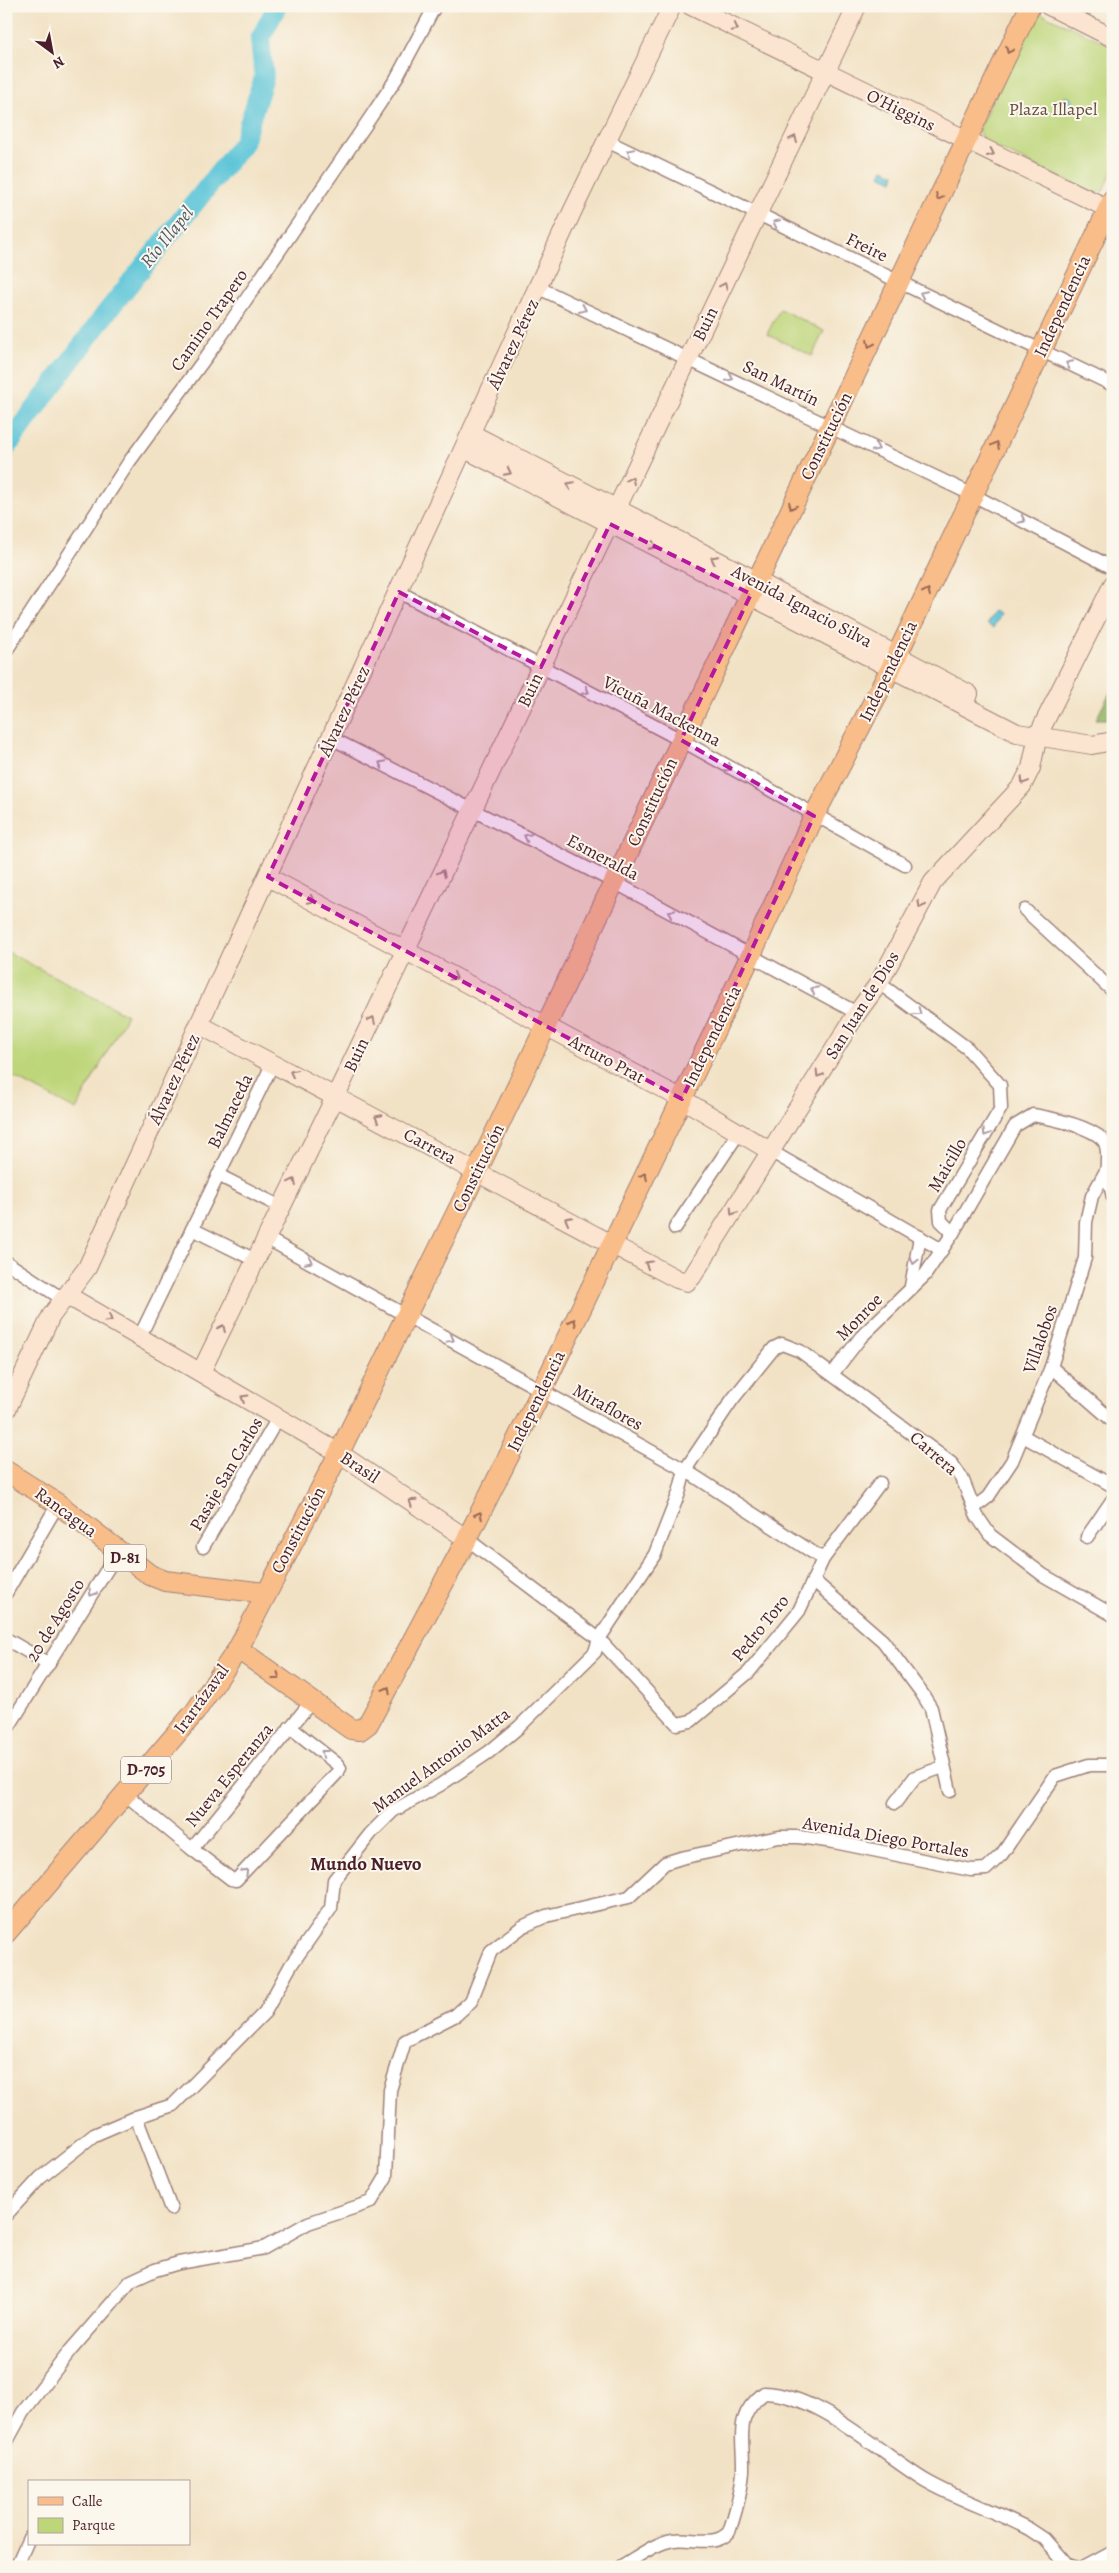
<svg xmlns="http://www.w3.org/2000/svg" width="1119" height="2573" font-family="Alegreya,serif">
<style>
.green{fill:#bed67a;stroke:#847a52}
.forest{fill:#96b76a;stroke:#706b4a}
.water{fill:#5cc5d8;stroke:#537282}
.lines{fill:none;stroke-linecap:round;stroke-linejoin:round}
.river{stroke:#5cc5d8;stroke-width:20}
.street-casing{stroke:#9e8078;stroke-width:15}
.secondary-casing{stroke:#9e8078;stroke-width:20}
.primary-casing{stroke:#9e8078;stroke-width:22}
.street{stroke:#fff;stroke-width:12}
.secondary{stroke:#fce5d0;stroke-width:18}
.primary{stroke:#f8bd89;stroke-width:20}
.oneway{stroke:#a3827e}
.oneway2{stroke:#986655}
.oneway3{stroke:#ae9aa0}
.marked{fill:#b5179e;fill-opacity:0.2;stroke:#b5179e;stroke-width:4;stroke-dasharray:10 6;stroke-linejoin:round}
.labels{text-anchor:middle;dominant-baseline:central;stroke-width:4;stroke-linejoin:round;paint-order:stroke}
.shield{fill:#fbf7ec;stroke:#7f6065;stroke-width:1}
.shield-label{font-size:16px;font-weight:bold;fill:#4a1f2b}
.park-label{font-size:18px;fill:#674d3f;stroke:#fbf7ec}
.street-label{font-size:18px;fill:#4a1f2b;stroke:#fbf7ec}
.water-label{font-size:19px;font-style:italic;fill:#505968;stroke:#fbf7ec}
.neighbourhood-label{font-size:19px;font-weight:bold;fill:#4a1f2b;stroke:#fbf7ec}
</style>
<rect width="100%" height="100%" fill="#fbf7ec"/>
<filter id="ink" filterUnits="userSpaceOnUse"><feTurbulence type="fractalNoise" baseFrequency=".02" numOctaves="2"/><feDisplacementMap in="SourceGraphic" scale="10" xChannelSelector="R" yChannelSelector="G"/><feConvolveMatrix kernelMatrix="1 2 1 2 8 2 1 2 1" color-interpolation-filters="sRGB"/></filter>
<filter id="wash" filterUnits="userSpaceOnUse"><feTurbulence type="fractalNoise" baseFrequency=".0096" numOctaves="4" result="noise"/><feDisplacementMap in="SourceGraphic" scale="20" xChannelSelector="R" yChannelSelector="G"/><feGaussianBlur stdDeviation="1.12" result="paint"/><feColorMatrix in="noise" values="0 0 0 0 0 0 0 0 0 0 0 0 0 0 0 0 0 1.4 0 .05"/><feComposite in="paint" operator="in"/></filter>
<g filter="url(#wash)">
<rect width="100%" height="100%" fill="#f2e2c5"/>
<g class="green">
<polygon points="1040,13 1113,46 1113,171 1103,191 1093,193 984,142 978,130 1030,20"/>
<polygon points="780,309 824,331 812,356 767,334"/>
<polygon points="6,951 127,1015 76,1110 6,1073"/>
</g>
<polygon class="forest" points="1113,687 1113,715 1106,719 1096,719"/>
<g class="water">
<circle cx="1067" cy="103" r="6"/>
<polygon points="883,169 895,174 893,181 880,175"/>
<polygon points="994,611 1000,614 993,628 987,624"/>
</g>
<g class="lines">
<polyline class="river" points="6,448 106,313 243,143 264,77 260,39 277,6"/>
</g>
</g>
<g filter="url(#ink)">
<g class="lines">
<g class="street-casing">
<g id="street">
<polyline points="607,141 1113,385"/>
<polyline points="539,288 973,495 1113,568"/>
<polyline points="399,592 681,740 905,865"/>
<polyline points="6,651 129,462 217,342 364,127 396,79 435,6"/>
<polyline points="331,738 614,882 857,1013"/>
<polyline points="1025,910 1113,991"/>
<polyline points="879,983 967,1048 1000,1085 1001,1108 940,1210 941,1221 953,1233"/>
<polyline points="772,1152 942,1250"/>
<polyline points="218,1175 281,1207"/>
<polyline points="675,1228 738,1134"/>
<polyline points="192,1229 255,1260"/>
<polyline points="266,1238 685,1470 823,1559"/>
<polyline points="6,1262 55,1294 65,1297"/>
<polyline points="911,1286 920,1237"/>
<polyline points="140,1336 273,1063"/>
<polyline points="1051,1367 1113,1421"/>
<path d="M 833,1373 L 861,1337 L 925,1275 L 953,1233 L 1015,1126 L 1033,1115 C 1050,1118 1096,1127 1105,1143 C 1109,1152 1106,1161 1107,1170 C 1108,1179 1111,1188 1113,1197"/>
<polyline points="1023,1436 1113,1486"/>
<polyline points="975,1507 988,1497 1012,1461 1051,1367 1085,1258 1086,1222 1092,1196 1107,1169"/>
<polyline points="1087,1537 1113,1499"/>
<polyline points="467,1539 599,1639 677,1724 691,1721 749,1672 799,1611 823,1559 880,1483"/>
<polyline points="203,1547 278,1418"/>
<polyline points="813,1580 883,1641 921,1692 931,1708 950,1791"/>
<polyline points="6,1593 58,1504"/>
<polyline points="6,1639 49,1664"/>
<polyline points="6,1731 118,1552"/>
<polyline points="125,1794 192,1849 311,1702"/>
<polyline points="895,1803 915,1777 943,1767"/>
<polyline points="192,1849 231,1879 236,1880 337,1773 340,1768 337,1764 290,1727"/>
<polyline points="136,2117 171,2209"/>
<polyline points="6,2215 40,2178 94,2135 136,2117 173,2105 265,2012 291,1965 331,1908 334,1880 371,1833 393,1811 440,1785 489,1752 519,1727 595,1652 599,1639 655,1554 679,1493 685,1470 732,1400 774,1348 782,1344 800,1351 951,1463 962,1478 977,1516 990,1535 1043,1575 1113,1615"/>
<polyline points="6,2443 23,2412 70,2351 131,2281 155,2270 179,2263 264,2248 308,2223 371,2202 386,2177 390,2090 405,2041 456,2015 471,2001 491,1951 522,1927 546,1916 629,1897 665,1863 681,1858 779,1837 799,1837 834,1842 971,1870 986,1869 1002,1854 1055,1776 1089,1765 1113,1765"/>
<polyline points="16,2567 29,2538"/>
<path d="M 620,2567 C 636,2558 655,2543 673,2540 C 693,2537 715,2548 729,2532 C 735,2514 742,2490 743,2471 C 744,2438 733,2417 764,2393 C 820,2394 879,2453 926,2481 C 959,2500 995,2511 1029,2529 L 1044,2539 L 1066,2564 L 1074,2567"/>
<polyline points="1085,2567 1113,2552"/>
</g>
</g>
<g class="secondary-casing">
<g id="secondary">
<polyline points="691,6 1113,211"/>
<polyline points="1049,6 1113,38"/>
<polyline points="472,434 757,581 969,694"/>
<polyline points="465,449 1017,733 1092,745 1113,741"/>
<polyline points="268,877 682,1099 772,1152"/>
<polyline points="200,1025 677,1279 687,1282 692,1277 857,1013 879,983 933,882 1022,786 1031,768 1038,735 1113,584"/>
<polyline points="65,1297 77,1301 339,1453 467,1539"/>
<polyline points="201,1372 340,1087 857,6"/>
<polyline points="6,1411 51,1316 87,1268 573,210 672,6"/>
</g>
</g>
<g class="primary-casing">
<g id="primary">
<polyline points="6,1471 58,1504 150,1575 165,1581 265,1593"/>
<polyline points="238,1649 351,1729 360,1730 368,1724 467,1539 542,1390 751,955 814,816 891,668 1113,199"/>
<polyline points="6,1933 195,1712 238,1649 339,1453 477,1171 1030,6"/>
</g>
</g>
<use href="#street" class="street"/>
<use href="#secondary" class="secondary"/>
<use href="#primary" class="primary"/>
</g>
<defs><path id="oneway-chevron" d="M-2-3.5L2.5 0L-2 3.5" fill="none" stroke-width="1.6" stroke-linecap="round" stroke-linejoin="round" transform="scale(1.25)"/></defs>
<g class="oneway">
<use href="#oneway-chevron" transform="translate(735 28) rotate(27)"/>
<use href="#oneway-chevron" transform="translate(794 139) rotate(-65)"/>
<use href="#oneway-chevron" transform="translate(991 153) rotate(25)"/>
<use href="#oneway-chevron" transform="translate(724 286) rotate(-64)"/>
<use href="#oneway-chevron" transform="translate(508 472) rotate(27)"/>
<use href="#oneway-chevron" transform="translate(631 480) rotate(-65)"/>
<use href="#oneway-chevron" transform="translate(570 485) rotate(-152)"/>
<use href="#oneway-chevron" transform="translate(653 546) rotate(27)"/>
<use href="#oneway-chevron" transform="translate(714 559) rotate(-153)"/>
<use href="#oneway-chevron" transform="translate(1024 781) rotate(121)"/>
<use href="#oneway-chevron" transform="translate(442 873) rotate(-64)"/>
<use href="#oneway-chevron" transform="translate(311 900) rotate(28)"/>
<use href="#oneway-chevron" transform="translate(921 905) rotate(118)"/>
<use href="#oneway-chevron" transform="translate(454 977) rotate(29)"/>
<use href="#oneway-chevron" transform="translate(372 1020) rotate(-65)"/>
<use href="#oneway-chevron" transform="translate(293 1073) rotate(-153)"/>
<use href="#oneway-chevron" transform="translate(819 1074) rotate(122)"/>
<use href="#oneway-chevron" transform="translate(378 1118) rotate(-152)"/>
<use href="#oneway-chevron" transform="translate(293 1182) rotate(-64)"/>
<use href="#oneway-chevron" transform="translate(733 1212) rotate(123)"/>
<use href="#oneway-chevron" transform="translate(568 1220) rotate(-152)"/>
<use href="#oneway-chevron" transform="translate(648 1264) rotate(-151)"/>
<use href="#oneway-chevron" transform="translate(109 1319) rotate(30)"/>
<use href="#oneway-chevron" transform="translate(222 1328) rotate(-64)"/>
<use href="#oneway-chevron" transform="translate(244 1398) rotate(-149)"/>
<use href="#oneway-chevron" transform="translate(412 1502) rotate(-146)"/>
</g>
<g class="oneway2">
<use href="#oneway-chevron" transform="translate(1009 50) rotate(115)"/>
<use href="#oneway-chevron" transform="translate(939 197) rotate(115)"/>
<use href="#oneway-chevron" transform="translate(870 344) rotate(115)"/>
<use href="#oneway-chevron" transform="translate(996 445) rotate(-65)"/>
<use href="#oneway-chevron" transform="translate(792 506) rotate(116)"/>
<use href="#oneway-chevron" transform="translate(927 592) rotate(-65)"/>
<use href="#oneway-chevron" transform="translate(644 1176) rotate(-64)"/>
<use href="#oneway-chevron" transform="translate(573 1322) rotate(-65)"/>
<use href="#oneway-chevron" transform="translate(479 1515) rotate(-63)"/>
<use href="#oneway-chevron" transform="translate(277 1677) rotate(36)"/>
<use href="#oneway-chevron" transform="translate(387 1690) rotate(-62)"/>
</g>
<g class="oneway3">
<use href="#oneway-chevron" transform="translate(630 152) rotate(-154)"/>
<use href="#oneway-chevron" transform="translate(776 223) rotate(-154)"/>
<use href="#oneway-chevron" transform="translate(923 294) rotate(-154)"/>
<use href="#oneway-chevron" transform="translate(583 309) rotate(25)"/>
<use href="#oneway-chevron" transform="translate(1069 364) rotate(-154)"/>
<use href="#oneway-chevron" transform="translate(730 378) rotate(26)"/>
<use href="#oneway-chevron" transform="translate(876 448) rotate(26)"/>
<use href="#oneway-chevron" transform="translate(1022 520) rotate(27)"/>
<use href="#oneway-chevron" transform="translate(442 615) rotate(28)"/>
<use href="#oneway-chevron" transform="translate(586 691) rotate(28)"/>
<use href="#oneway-chevron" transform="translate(382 764) rotate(-153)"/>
<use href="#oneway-chevron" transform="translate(729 768) rotate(30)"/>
<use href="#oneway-chevron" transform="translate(527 837) rotate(-153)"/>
<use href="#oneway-chevron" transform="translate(671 913) rotate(-152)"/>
<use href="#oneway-chevron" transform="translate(814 990) rotate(-152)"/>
<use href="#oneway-chevron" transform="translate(918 1012) rotate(36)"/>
<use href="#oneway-chevron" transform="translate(986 1133) rotate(121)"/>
<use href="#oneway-chevron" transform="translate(309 1261) rotate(28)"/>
<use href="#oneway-chevron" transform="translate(914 1261) rotate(102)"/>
<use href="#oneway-chevron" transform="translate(451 1339) rotate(29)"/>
<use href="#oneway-chevron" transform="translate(92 1593) rotate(122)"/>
<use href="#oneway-chevron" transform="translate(324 1753) rotate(-142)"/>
<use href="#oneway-chevron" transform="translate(245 1872) rotate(-45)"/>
</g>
</g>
<path class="marked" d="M 610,524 L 751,594 L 681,740 L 814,816 L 682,1099 L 268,877 L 399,592 L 541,667 Z"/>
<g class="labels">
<g class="shield">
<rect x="104" y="1544.5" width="42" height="27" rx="4"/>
<rect x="121" y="1756.5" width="50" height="27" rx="4"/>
</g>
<g class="shield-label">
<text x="125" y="1558">D-81</text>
<text x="146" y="1770">D-705</text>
</g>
<g class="park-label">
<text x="1053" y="109">Plaza Illapel</text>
</g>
<g class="street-label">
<text transform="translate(901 110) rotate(26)">O'Higgins</text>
<text transform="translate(867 247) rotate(26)">Freire</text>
<text transform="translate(1062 306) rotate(-65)">Independencia</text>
<text transform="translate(209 320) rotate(-55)">Camino Trapero</text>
<text transform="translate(705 324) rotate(-64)">Buin</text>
<text transform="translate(513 344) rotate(-65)">Álvarez Pérez</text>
<text transform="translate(781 383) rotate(26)">San Martín</text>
<text transform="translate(826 436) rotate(-64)">Constitución</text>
<text transform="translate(802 606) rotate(28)">Avenida Ignacio Silva</text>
<text transform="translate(888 671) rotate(-64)">Independencia</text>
<text transform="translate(530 690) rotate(-64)">Buin</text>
<text transform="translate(344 711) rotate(-65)">Álvarez Pérez</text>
<text transform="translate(662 711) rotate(28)">Vicuña Mackenna</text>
<text transform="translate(652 802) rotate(-65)">Constitución</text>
<text transform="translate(603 857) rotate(28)">Esmeralda</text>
<text transform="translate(862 1005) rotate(-58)">San Juan de Dios</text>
<text transform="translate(712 1036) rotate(-64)">Independencia</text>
<text transform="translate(356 1055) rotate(-65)">Buin</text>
<text transform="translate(607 1059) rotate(28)">Arturo Prat</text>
<text transform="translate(174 1079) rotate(-65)">Álvarez Pérez</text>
<text transform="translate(230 1111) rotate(-64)">Balmaceda</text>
<text transform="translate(430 1146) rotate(28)">Carrera</text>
<text transform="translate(947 1165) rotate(-60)">Maicillo</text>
<text transform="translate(478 1168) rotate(-64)">Constitución</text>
<text transform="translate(859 1317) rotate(-46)">Monroe</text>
<text transform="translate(1040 1339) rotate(-71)">Villalobos</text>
<text transform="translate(536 1401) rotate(-64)">Independencia</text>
<text transform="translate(608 1407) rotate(29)">Miraflores</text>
<text transform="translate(934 1453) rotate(41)">Carrera</text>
<text transform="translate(360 1467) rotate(33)">Brasil</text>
<text transform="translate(226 1474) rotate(-60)">Pasaje San Carlos</text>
<text transform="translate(66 1512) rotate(36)">Rancagua</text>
<text transform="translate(298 1530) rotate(-62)">Constitución</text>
<text transform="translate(55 1620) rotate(-58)">20 de Agosto</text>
<text transform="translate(760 1628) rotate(-51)">Pedro Toro</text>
<text transform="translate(201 1699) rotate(-54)">Irarrázaval</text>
<text transform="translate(441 1760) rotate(-36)">Manuel Antonio Matta</text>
<text transform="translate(229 1775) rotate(-51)">Nueva Esperanza</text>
<text transform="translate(886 1837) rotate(10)">Avenida Diego Portales</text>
</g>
<g class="water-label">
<text transform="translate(167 237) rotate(-51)">Río Illapel</text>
</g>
<g class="neighbourhood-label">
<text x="366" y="1864">Mundo Nuevo</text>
</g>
</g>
<rect width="1119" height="2573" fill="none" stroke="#fbf7ec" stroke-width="25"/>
<rect x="28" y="2480" width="162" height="65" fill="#fbf7ec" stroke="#b4a19f"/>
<rect x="38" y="2497" width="25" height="8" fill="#f8bd89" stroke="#b4a19f"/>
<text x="72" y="2506" font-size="15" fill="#4a1f2b">Calle</text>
<rect x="38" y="2518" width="25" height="15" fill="#bed67a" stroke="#b4a19f"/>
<text x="72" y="2530" font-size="15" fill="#4a1f2b">Parque</text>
<g transform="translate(52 52) rotate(148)" stroke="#fbf7ec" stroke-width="4" paint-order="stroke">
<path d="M0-4L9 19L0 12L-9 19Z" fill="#4a1f2b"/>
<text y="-8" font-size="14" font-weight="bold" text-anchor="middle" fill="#4a1f2b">N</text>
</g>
</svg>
